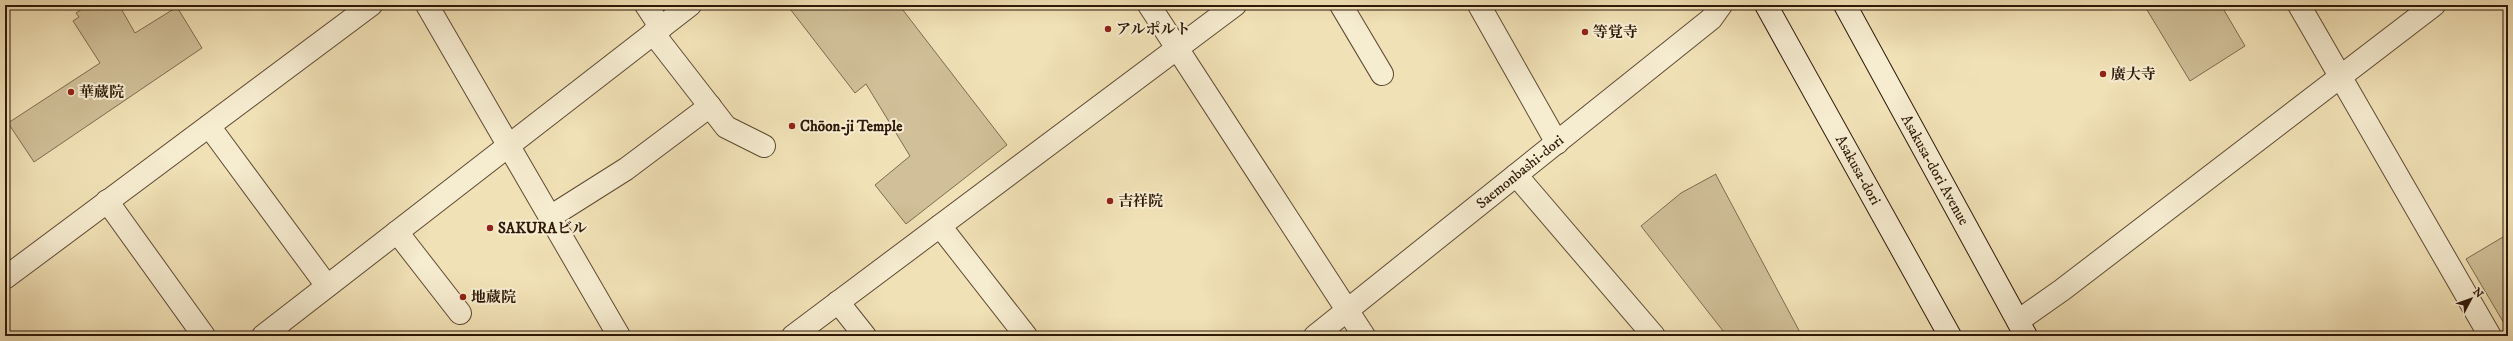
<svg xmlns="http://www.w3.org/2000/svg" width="2513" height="341" font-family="'IM FELL DW Pica','Noto Serif JP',serif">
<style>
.green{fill:#d0bf98;stroke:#7f6c50}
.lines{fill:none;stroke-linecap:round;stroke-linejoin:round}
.service-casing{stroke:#5f4b34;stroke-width:24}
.minor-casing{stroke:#5f4b34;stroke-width:24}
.tertiary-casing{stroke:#5f4b34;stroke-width:24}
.secondary-casing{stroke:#2e1908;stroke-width:24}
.service{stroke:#f6ecd0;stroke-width:22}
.minor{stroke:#f6ecd0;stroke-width:22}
.tertiary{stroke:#f6ecd0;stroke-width:22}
.secondary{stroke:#f6ecd0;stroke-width:22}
.poi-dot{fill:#8f2418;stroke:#f6ecd0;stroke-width:1.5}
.labels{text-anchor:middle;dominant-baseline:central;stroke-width:4;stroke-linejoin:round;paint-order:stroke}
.poi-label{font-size:15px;font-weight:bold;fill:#2e1908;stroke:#f6ecd0;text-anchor:start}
.street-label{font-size:15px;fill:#2e1908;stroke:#f6ecd0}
</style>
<rect width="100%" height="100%" fill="#f1e1b6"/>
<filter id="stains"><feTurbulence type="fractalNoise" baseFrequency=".005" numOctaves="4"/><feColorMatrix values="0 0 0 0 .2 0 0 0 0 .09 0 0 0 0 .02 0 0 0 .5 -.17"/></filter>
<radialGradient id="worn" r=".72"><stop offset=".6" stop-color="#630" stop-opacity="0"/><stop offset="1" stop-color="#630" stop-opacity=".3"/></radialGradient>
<g class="green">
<polygon points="88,5 119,5 135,33 177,7 202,48 34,162 8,123 100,63 73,21 79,17 76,13"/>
<polygon points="787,5 899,5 1007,145 906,224 875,185 910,156 866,84 855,93"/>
<polygon points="2144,5 2221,5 2245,46 2190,81"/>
<polygon points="1716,174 1716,175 1802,336 1727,336 1641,226 1681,193"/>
<polygon points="2508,234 2508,330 2466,259"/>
</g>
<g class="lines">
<g class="service-casing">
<g id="service">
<polyline points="646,5 661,28"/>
<polyline points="1341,5 1382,74"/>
<polyline points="653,33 726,127 764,146"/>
<polyline points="209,126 327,286"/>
<polyline points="1516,175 1654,336"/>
<polyline points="107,201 204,336"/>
<polyline points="550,217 626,169 710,106"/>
<polyline points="940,226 1026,336"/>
<polyline points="397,232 460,313"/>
<polyline points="838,302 865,336"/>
</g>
</g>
<g class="minor-casing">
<g id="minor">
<polyline points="427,5 619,336"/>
<polyline points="1149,5 1364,336"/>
<polyline points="1479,5 1557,143"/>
<polyline points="2299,5 2490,336"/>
<polyline points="5,278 371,5"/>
<polyline points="2018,321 2062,290 2434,5"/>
<polyline points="263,336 690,5"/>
<polyline points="793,336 1235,5"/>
</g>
</g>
<g class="tertiary-casing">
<polyline id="tertiary" points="1315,336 1711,19 1721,5"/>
</g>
<g class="secondary-casing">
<g id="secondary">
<polyline points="1766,5 1950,336"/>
<polyline points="1845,5 2026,336"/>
</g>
</g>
<use href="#service" class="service"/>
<use href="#minor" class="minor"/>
<use href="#tertiary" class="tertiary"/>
<use href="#secondary" class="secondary"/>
</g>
<g class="poi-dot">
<circle cx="1108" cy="29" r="4"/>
<circle cx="1585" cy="32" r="4"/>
<circle cx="2103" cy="74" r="4"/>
<circle cx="71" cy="92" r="4"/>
<circle cx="792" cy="126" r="4"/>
<circle cx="1110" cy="201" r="4"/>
<circle cx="490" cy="228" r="4"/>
<circle cx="463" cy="297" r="4"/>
</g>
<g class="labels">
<g class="poi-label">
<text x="1116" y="29">アルポルト</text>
<text x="1593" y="32">等覚寺</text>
<text x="2111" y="74">廣大寺</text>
<text x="79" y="92">華蔵院</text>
<text x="800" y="126">Chōon-ji Temple</text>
<text x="1118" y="201">吉祥院</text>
<text x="498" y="228">SAKURAビル</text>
<text x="471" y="297">地蔵院</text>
</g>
<g class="street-label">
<text transform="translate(1858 170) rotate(61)">Asakusa-dori</text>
<text transform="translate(1935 170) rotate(61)">Asakusa-dori Avenue</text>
<text transform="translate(1520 172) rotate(-39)">Saemonbashi-dori</text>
</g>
</g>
<rect width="2513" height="341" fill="none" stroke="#f1e1b6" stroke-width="20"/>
<rect x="6" y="6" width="2501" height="329" fill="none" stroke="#2e1908" stroke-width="2"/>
<rect x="10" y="10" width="2493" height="321" fill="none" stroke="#2e1908"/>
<g transform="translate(2471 299) rotate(49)" stroke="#f6ecd0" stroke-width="3" paint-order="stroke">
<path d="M0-3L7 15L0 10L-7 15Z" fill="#2e1908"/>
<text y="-6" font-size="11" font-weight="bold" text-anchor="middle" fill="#2e1908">N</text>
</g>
<rect width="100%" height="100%" filter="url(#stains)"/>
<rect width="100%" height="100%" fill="url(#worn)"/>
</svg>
